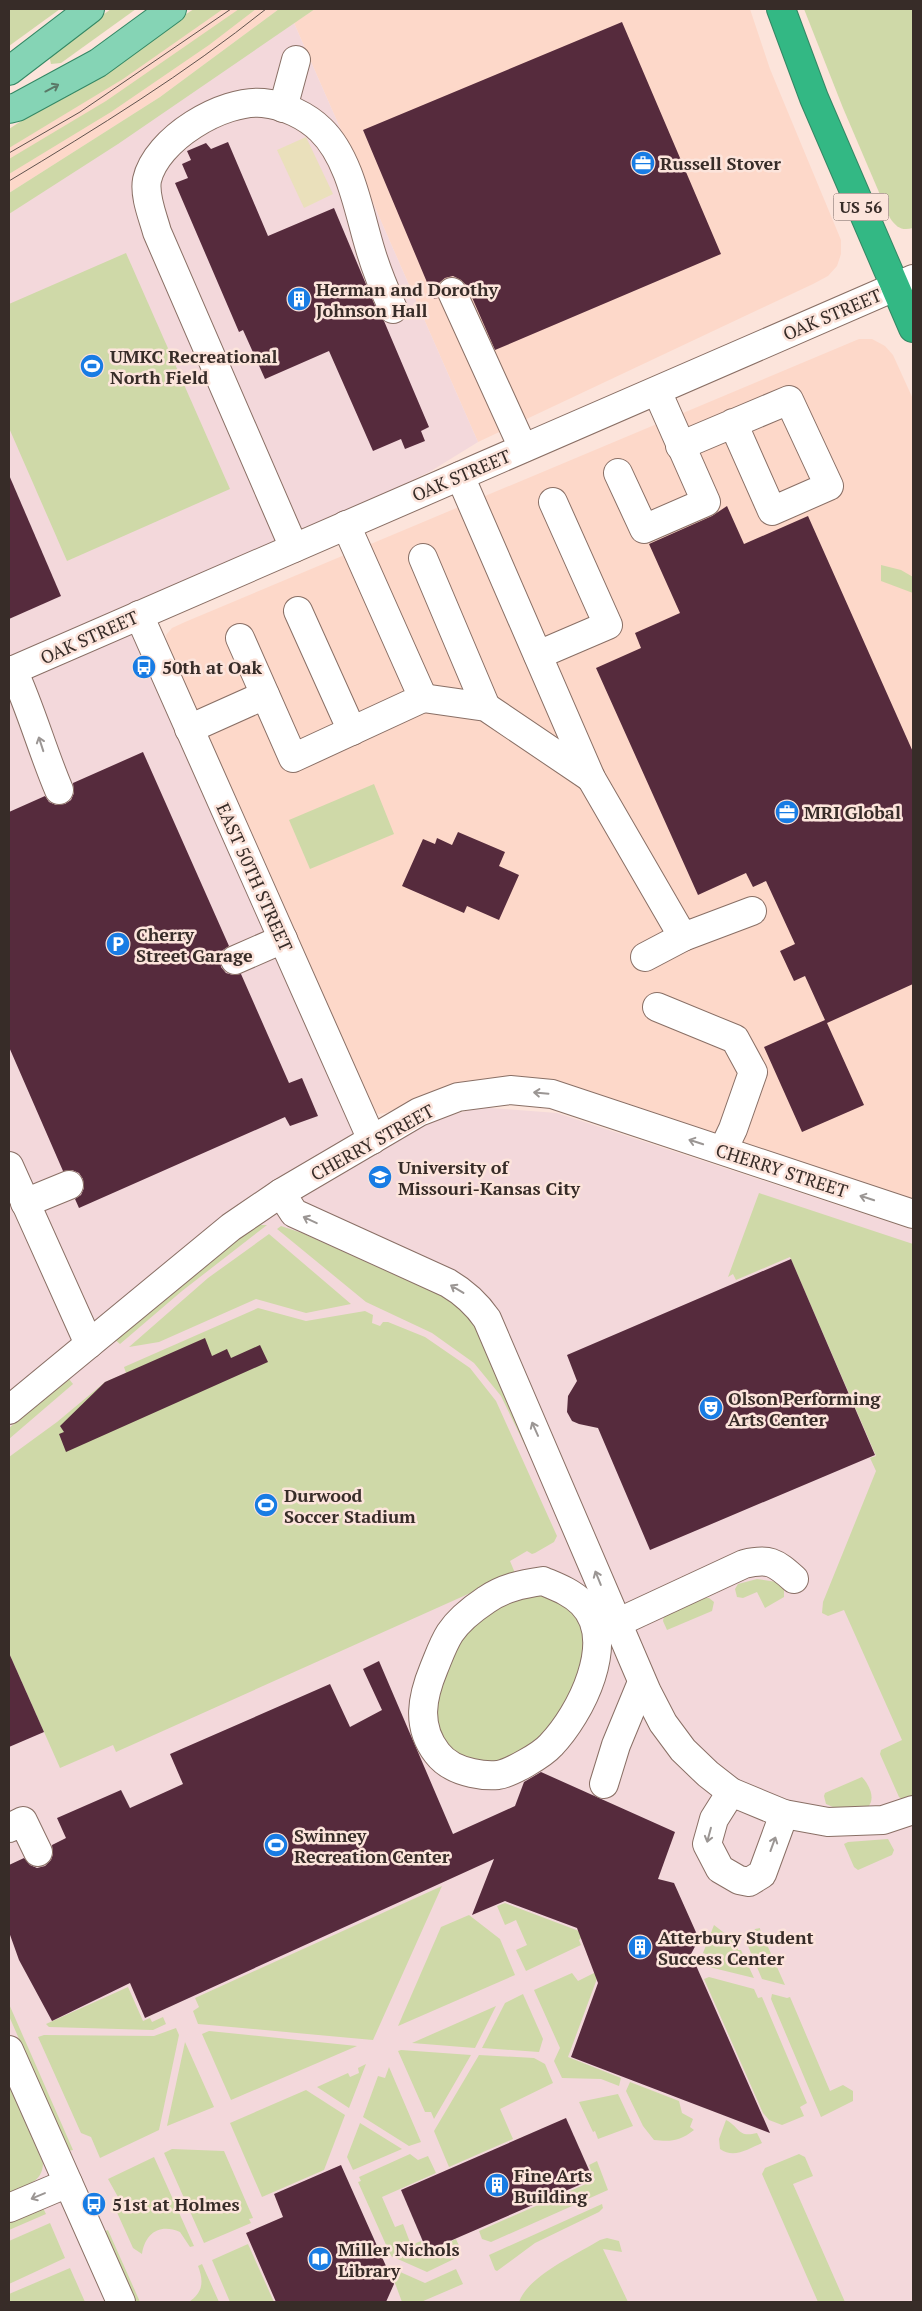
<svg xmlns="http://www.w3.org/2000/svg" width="922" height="2311" font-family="'PT Serif',serif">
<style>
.built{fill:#fdd8c9}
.education{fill:#f3d8db}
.green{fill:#cfd9a8}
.sand{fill:#eae0bb}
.building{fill:#562b3d}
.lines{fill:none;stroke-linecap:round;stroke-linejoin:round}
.minor-casing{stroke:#896f65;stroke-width:30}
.major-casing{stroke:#348764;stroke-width:30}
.highway-casing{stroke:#348764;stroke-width:30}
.minor{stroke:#fff;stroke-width:28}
.major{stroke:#85d4b5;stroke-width:28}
.highway{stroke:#33b884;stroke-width:28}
.tram{stroke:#61534e;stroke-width:1}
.oneway{stroke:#5a7867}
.oneway2{stroke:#9b9694}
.labels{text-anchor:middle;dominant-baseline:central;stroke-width:5;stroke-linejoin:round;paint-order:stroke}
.shield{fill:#fce4db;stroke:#72635e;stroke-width:1}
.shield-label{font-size:16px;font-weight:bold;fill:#372c28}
.poi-label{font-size:18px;font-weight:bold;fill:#372c28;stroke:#fce4db;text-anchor:start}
.street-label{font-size:18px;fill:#372c28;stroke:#fce4db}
</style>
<rect width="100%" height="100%" fill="#fce4db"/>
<g class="built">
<polygon points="194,9 279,9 160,97 9,193 9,129"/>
<polygon points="315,9 750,9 770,69 841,240 841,254 837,266 828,276 813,284 478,442 294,23"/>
<polygon points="859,339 872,339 885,346 893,355 913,399 913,1200 565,1083 533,1077 465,1082 437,1090 386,1113 378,1114 369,1107 167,649 166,635 172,628 185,622"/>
</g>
<polygon class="education" points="294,23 478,442 431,471 139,615 372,1139 479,1107 557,1113 913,1230 913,2302 9,2302 9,214"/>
<g class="green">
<polygon points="9,9 60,9 9,46"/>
<polygon points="111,9 136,9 61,63 51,64 49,55"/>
<polygon points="194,9 223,9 123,79 9,148 9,129"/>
<polygon points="239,9 256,9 209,45 111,112 9,174 9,159 106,101"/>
<polygon points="279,9 315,9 118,144 9,214 9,193 160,97"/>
<path d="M 804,9 L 913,9 L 913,228 C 902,231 897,228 890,218 L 843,108 Z"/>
<polygon points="126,253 230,489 67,561 9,428 9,304"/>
<polygon points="881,565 901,570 913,577 913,593 881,581"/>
<polygon points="374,784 394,834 310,869 289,820"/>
<polygon points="759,1193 913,1244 913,1799 906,1802 899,1797 880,1754 881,1750 902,1740 844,1610 828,1616 822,1613 823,1602 876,1471 870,1458 876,1456 790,1257 736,1280 733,1274 728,1277"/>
<polygon points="259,1225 267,1225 182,1291 120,1344 114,1339 250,1229"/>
<path d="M 281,1226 L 302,1233 L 442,1296 C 460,1307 470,1317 480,1336 L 557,1511 L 501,1396 L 474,1363 L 432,1333 L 366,1302 L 277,1229 Z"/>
<polygon points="269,1234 351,1304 306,1313 256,1299 159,1342 129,1347 208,1278"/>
<polygon points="258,1308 306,1321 365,1311 373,1315 372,1323 380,1326 383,1322 388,1322 425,1337 470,1368 496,1401 557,1536 554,1542 535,1553 532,1554 527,1551 510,1561 515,1573 116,1752 113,1745 60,1768 9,1653 9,1457 57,1422 105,1382 126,1373 124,1367"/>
<polygon points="69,1379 73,1384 9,1439 9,1428"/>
<polygon points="757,1579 777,1582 784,1587 784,1597 765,1608 757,1592 743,1598 737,1597 735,1589 738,1584"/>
<polygon points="549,1591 583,1616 583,1686 540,1745 488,1768 449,1750 437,1728 435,1703 454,1642 499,1602"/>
<polygon points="705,1598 709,1598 714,1602 712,1611 667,1630 663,1621 664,1616"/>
<path d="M 862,1777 C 869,1785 876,1798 868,1807 L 835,1808 L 826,1804 L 824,1796 L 825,1793 Z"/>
<polygon points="888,1839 894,1850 892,1855 858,1870 854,1867 844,1844 848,1842"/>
<polygon points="442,1886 373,2040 198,2024 193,2011 199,2007 195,1998"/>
<polygon points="505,1903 579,1931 582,1937 579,1940 581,1945 526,1971 516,1950 527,1945 516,1920 505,1925 497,1906"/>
<polygon points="469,1915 500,1939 515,1975 398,2026 441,1927"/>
<polygon points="714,1925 737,1943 738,1950 741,1950 754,1978 705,1966 709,1955 703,1953"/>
<polygon points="760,1928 760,1929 785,1985 762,1979 748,1946 755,1929"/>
<polygon points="596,1972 598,1976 568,2057 621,2078 619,2086 601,2079 562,2078 554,2061 560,2048 534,1990 572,1973 578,1981"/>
<polygon points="709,1977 754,1989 758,1998 762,1997 807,2103 800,2107 804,2116 782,2125 769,2120 763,2113 704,1979"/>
<polygon points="128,1987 143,2021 150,2018 152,2022 163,2017 166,2024 153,2030 49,2027 46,2024"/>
<polygon points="523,1994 543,2039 539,2052 482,2048 505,2003"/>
<polygon points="772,1994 787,1998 790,1997 830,2091 843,2085 853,2091 853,2101 821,2117 771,1999"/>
<polygon points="9,2004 73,2150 68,2151 9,2016"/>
<polygon points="496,2006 475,2048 412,2043"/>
<polygon points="176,2028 179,2035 159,2130 100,2158 91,2137 81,2133 38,2037 44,2035 154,2036"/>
<polygon points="209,2031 357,2046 231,2100 202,2034"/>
<polygon points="185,2042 214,2107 167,2126"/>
<polygon points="401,2050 471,2055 434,2119 431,2112 425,2112 398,2051"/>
<polygon points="479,2055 534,2058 545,2064 553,2083 500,2109 513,2139 449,2167 434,2131"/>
<polygon points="366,2064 349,2108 317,2087 348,2073 350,2077 359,2073 358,2068"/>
<polygon points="389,2067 421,2142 409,2146 363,2117 378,2076 385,2078"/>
<path d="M 630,2082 L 679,2101 L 682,2113 L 693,2119 L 690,2127 L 694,2130 C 680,2141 671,2142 654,2140 L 643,2126 L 626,2091 Z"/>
<path d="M 9,2085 L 43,2163 C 43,2183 24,2186 9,2193 Z"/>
<polygon points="306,2090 345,2115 324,2170 262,2197 230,2123"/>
<polygon points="618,2094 633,2126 598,2139 595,2131 593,2132 579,2102"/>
<path d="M 726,2120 C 740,2127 737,2138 757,2133 L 762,2143 C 748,2149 734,2159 720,2149 L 719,2139 Z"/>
<polygon points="360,2123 402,2149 353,2170 347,2157"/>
<polygon points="172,2149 224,2151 253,2218 249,2219 251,2223 204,2243 164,2153"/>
<polygon points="410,2154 418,2160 428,2156 436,2173 382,2197 395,2227 403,2224 411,2245 421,2241 426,2252 456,2239 460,2248 456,2258 427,2272 391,2256 358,2182 361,2181 359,2177"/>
<polygon points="799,2154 805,2157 813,2176 793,2184 845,2302 818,2302 762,2174 765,2168"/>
<path d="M 154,2157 L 194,2246 L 190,2247 L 180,2232 C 160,2223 145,2233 142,2254 L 133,2248 L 115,2208 L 118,2197 L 108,2179 Z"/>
<polygon points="597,2161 608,2190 491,2242 482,2239 479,2231 595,2180 589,2165"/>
<polygon points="602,2204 603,2208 599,2212 535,2243 497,2271 495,2270 489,2255"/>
<polygon points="43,2208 46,2214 9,2230 9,2223"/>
<polygon points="50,2223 65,2258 9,2284 9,2241"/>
<polygon points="108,2230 140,2302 134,2302 103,2232"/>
<path d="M 607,2238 L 619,2241 L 622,2252 L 603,2249 L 628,2302 L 519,2302 C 529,2275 576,2255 600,2240 Z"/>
<polygon points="248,2244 274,2302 230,2302 212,2260"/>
<path d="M 202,2264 L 219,2302 L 189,2302 C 203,2292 204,2282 198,2266 Z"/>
<polygon points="389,2267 425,2283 456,2269 463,2284 421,2302 402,2302"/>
<polygon points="70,2268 85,2302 9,2302 9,2294"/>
</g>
<polygon class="sand" points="306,137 333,194 304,208 277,150"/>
<g class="building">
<polygon points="622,22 721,254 495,350 467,286 461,280 453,276 445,278 439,283 436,291 438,298 434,299 363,130"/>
<polygon points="228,142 268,236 334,208 376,308 384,321 429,427 421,431 425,441 405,449 401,439 373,451 329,351 265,379 243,330 239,332 175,183 188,178 182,164 191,160 187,151 206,143 211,149"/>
<polygon points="9,475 61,596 9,619"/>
<polygon points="727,506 744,544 808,516 913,752 913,984 827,1023 864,1105 802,1132 764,1047 825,1020 805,976 794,981 780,951 795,944 766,881 753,887 746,873 698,895 596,668 641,648 635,633 680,613 649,544 712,516"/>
<polygon points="143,752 229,946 223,950 220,958 221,967 226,973 233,975 241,974 289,1083 302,1078 318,1116 290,1126 285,1117 79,1208 75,1199 81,1195 84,1188 83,1179 79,1173 72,1170 63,1171 9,1047 9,812 45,796 49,802 56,805 65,804 71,800 74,793 73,783"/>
<polygon points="458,832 505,852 499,866 519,875 499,920 467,906 464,913 402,886 423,839 435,844 437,838 452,845"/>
<polygon points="791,1259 875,1455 650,1550 598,1428 579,1424 572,1421 567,1412 568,1396 577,1381 567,1355"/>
<polygon points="205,1338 212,1356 227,1349 231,1358 260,1345 268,1362 66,1452 59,1434 64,1432 60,1426 105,1382"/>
<polygon points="9,1653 44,1732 9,1747"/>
<polygon points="379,1661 453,1834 515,1806 524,1782 541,1772 675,1832 658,1879 674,1883 699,1939 691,1954 770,2133 571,2057 598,1983 577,1928 505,1901 472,1915 494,1859 145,2018 130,1983 52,2021 19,1960 9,1932 9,1865 24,1858 30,1865 37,1868 45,1866 51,1860 53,1854 52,1845 66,1838 57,1818 121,1790 130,1808 183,1784 170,1754 330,1684 350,1727 382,1710 363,1669"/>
<polygon points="566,2118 593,2179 427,2251 401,2190"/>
<polygon points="341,2165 394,2284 386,2302 276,2302 246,2233 283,2217 274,2194"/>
</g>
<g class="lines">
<g class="minor-casing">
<g id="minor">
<polyline points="283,108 296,60"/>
<polyline points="452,292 523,448"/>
<polyline points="680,446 789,400 829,486 772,511 733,423"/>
<polyline points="618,473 644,529 706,502 657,391"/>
<polyline points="460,476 591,778 683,937 752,911"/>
<path d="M 294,548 L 157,232 C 153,217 144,196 147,180 C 156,139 223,99 263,103 C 284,105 307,116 321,130 C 351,159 359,214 371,252 C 377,272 385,291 393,309"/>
<polyline points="423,558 486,707"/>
<polyline points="298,611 352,731"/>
<polyline points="139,615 372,1140"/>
<polyline points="240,638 293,758 423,698 346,525"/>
<polyline points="538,655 608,625 553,502"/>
<path d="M 13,670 C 31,709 42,750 59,790"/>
<polyline points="9,672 913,279"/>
<polyline points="423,698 486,707 591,778"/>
<polyline points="189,729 265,695"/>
<polyline points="645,957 683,937"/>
<polyline points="235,960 283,939"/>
<polyline points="657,1007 735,1039 753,1072 733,1129 723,1150"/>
<polyline points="9,1166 89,1344"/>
<path d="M 281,1193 L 294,1213 L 448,1283 C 465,1293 476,1303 487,1319 L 647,1692 L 663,1723 L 683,1750 L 708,1774 L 731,1792 L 784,1814 L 828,1822 L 883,1820 L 913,1810"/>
<polyline points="25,1203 69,1185"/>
<polyline points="9,1410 231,1227 281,1193 419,1112 458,1097 510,1090 552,1094 913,1214"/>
<path d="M 543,1581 C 557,1587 571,1592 582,1603 C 619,1640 580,1715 551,1745 C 542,1755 511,1773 498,1775 C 489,1776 481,1775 472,1773 C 458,1770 446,1765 437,1753 C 416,1726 422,1697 434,1668 C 439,1656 443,1644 450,1633 C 458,1621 474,1608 486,1600 C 503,1588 522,1584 543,1581 Z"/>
<path d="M 598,1625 L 617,1623 L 744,1564 C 769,1558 775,1562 794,1579"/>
<polyline points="604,1784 616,1745 642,1682"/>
<polyline points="731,1792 714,1819 707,1844 720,1869 739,1880 749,1882 762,1874 784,1814"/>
<polyline points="9,1828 23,1821 38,1852"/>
<polyline points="9,2050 121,2302"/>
<polyline points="9,2208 68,2183"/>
</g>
</g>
<g class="major-casing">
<g id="major">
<polyline points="9,71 90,9"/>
<polyline points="9,109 17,107 98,63 172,9"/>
</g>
</g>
<g class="highway-casing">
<polyline id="highway" points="781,9 814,98 913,328"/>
</g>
<use href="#minor" class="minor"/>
<use href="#major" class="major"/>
<use href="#highway" class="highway"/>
<g class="tram">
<polyline points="9,153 80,112 231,9"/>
<path d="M 9,181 C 97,128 185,74 266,9"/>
</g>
</g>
<defs><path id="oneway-shaft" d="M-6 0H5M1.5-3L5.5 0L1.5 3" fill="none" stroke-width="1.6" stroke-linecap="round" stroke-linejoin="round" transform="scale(1.25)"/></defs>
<use class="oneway" href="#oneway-shaft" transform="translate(52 88) rotate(-28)"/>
<g class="oneway2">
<use href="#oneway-shaft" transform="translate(41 744) rotate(-108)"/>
<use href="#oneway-shaft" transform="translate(541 1093) rotate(-175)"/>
<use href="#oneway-shaft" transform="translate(696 1142) rotate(-162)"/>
<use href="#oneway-shaft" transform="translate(867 1198) rotate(-162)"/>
<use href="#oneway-shaft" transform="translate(310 1220) rotate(-155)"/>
<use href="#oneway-shaft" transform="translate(457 1289) rotate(-149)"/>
<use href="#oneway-shaft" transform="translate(535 1429) rotate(-114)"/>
<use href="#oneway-shaft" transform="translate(598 1578) rotate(-112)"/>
<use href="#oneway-shaft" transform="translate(709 1835) rotate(105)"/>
<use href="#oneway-shaft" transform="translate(773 1844) rotate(-70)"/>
<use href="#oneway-shaft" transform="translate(38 2196) rotate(157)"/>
</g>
<defs>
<g id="office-disc" transform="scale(1.25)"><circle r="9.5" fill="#187ce4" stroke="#fce4db"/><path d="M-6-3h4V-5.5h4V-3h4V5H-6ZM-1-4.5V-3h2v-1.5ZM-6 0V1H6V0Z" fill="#fff"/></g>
<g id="building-disc" transform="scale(1.25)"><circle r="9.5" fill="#187ce4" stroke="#fce4db"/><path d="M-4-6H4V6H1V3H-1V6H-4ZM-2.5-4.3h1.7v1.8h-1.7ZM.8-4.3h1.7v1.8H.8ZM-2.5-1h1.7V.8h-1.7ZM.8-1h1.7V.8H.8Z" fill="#fff"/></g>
<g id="stadium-disc" transform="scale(1.25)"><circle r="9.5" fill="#187ce4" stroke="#fce4db"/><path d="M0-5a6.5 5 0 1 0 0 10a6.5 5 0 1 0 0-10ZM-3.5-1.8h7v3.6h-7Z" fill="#fff"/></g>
<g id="bus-disc" transform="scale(1.25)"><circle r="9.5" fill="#187ce4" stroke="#fce4db"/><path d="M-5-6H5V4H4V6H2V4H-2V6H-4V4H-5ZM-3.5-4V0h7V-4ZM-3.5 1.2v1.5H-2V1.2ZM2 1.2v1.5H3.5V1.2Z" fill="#fff"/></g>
<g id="parking-disc" transform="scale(1.25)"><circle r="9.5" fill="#187ce4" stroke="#fce4db"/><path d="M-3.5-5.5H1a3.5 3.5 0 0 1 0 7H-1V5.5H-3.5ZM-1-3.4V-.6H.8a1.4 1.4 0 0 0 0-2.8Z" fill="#fff"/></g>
<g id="university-disc" transform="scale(1.25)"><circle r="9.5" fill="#187ce4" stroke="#fce4db"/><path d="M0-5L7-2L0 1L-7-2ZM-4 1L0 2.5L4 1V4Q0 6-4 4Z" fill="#fff"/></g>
<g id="theatre-disc" transform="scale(1.25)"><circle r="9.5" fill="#187ce4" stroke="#fce4db"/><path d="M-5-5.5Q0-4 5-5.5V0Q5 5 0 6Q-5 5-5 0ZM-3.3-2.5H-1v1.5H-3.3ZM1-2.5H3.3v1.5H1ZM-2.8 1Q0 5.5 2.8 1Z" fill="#fff"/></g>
<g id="library-disc" transform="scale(1.25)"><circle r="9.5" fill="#187ce4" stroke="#fce4db"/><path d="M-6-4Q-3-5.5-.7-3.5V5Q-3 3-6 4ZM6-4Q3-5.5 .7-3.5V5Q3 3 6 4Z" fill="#fff"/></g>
</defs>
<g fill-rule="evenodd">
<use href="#office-disc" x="643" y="163"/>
<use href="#building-disc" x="299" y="299"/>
<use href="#stadium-disc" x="92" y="366"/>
<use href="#bus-disc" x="144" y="667"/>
<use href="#office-disc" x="787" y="812"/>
<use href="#parking-disc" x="118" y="944"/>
<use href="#university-disc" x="380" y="1177"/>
<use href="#theatre-disc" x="711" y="1408"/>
<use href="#stadium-disc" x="266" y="1505"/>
<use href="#stadium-disc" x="276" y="1845"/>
<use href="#building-disc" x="640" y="1947"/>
<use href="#building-disc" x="497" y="2185"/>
<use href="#bus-disc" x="94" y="2204"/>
<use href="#library-disc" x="320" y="2259"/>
</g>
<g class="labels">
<rect class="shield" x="833.5" y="193.5" width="55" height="27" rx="4"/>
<g class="shield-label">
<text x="861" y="207">US 56</text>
</g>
<g class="poi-label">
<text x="660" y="163">Russell Stover</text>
<text x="316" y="289">Herman and Dorothy<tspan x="316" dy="21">Johnson Hall</tspan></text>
<text x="110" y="356">UMKC Recreational<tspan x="110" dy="21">North Field</tspan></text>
<text x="162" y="667">50th at Oak</text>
<text x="804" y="812">MRI Global</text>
<text x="136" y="934">Cherry<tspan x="136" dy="21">Street Garage</tspan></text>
<text x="398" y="1167">University of<tspan x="398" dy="21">Missouri-Kansas City</tspan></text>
<text x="728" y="1398">Olson Performing<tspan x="728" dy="21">Arts Center</tspan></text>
<text x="284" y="1495">Durwood<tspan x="284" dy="21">Soccer Stadium</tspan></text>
<text x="294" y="1835">Swinney<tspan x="294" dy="21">Recreation Center</tspan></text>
<text x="658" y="1937">Atterbury Student<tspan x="658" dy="21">Success Center</tspan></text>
<text x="514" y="2175">Fine Arts<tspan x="514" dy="21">Building</tspan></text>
<text x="112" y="2204">51st at Holmes</text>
<text x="338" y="2249">Miller Nichols<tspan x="338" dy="21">Library</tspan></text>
</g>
<g class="street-label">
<text transform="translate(832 314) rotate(-23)">OAK STREET</text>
<text transform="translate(461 475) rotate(-23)">OAK STREET</text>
<text transform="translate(89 637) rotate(-24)">OAK STREET</text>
<text transform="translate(255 877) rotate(66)">EAST 50TH STREET</text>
<text transform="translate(372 1142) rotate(-29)">CHERRY STREET</text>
<text transform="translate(782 1170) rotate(18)">CHERRY STREET</text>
</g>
</g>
<rect width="922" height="2311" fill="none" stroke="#372c28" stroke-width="20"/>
</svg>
